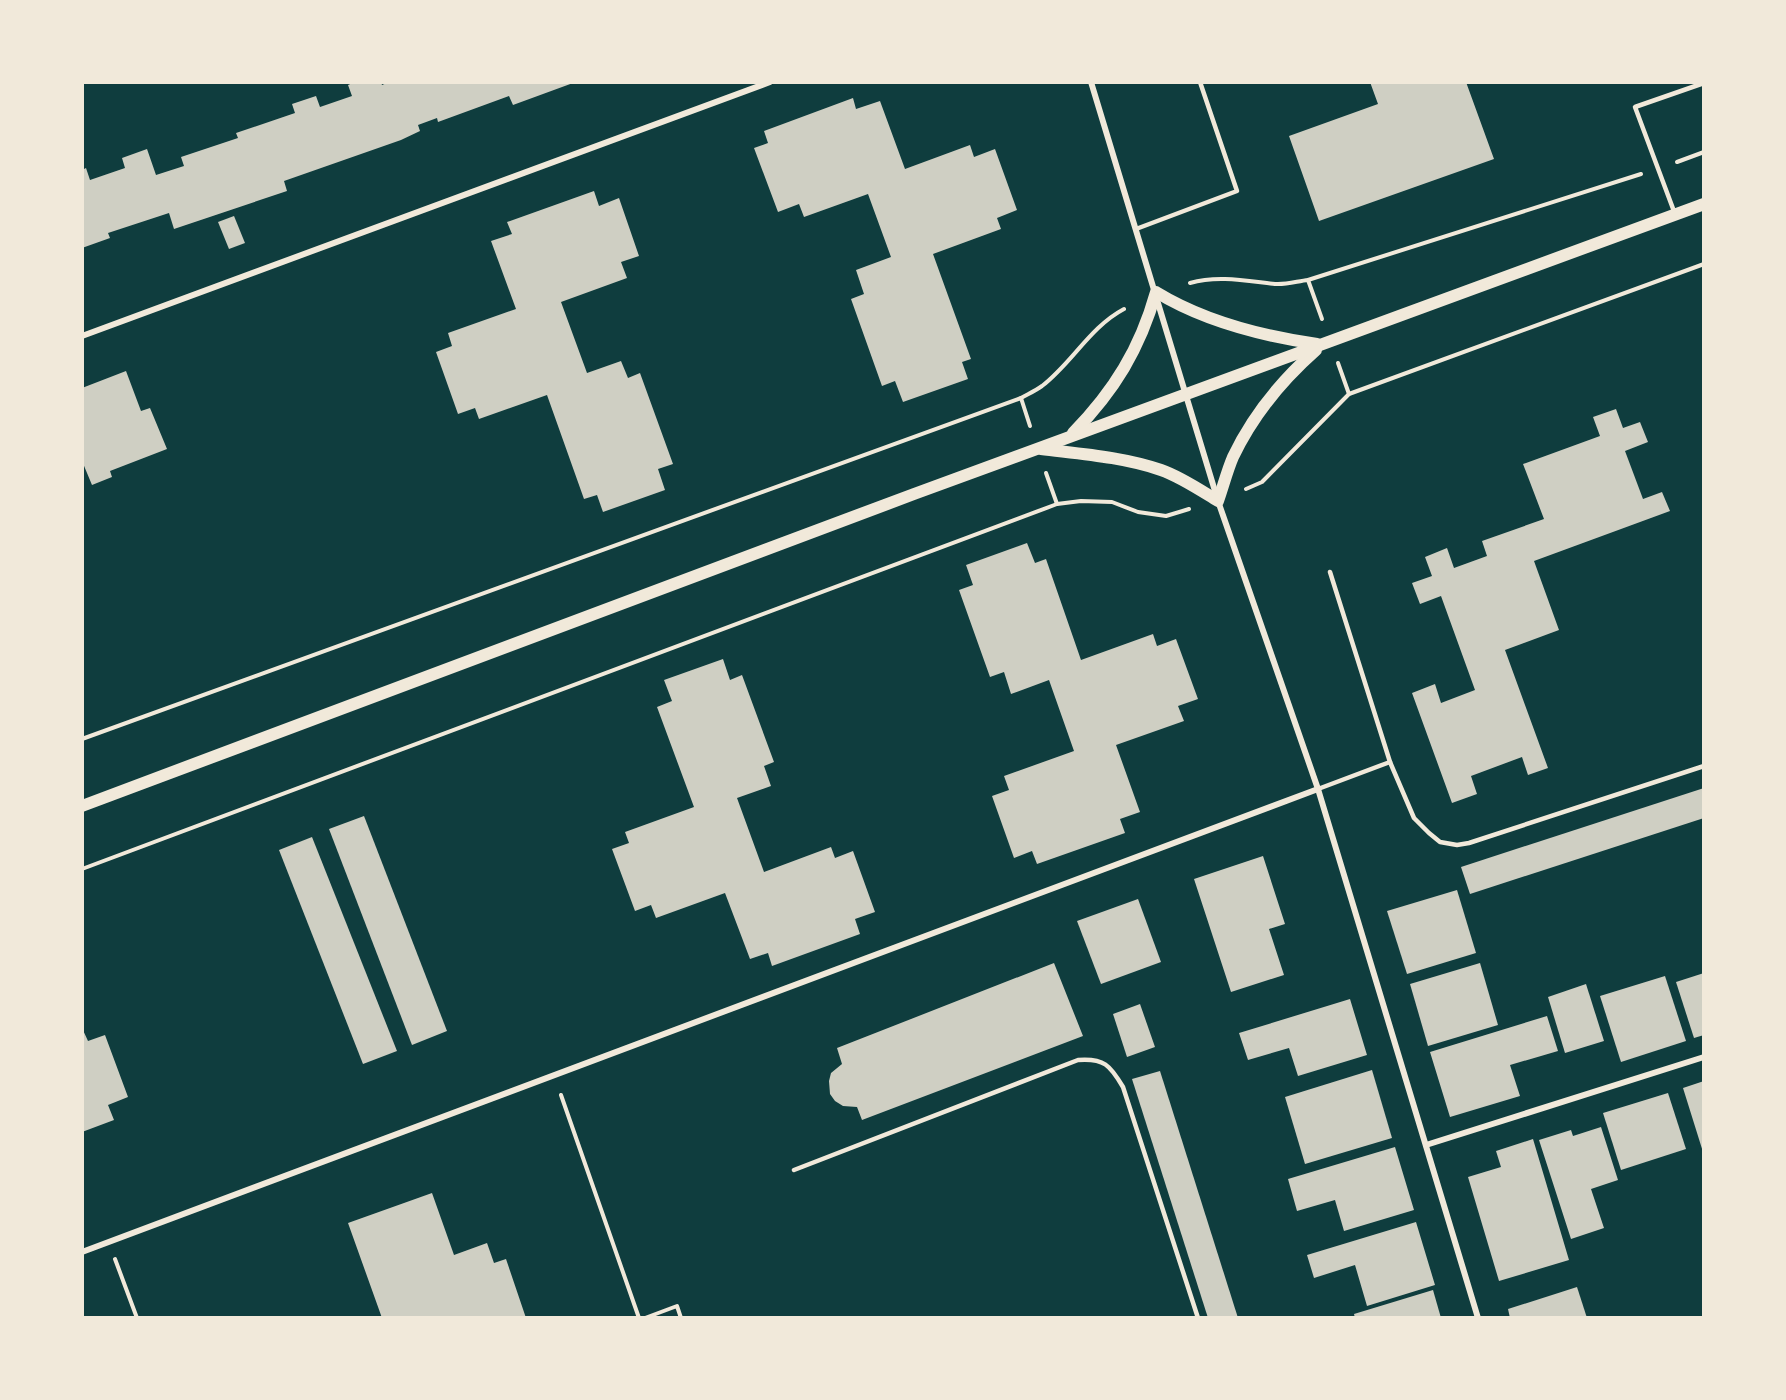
<svg xmlns="http://www.w3.org/2000/svg" width="1786" height="1400" font-family="'PT Sans',sans-serif">
<style>
.building{fill:#cfcfc3}
.lines{fill:none;stroke-linecap:round;stroke-linejoin:round}
.path{stroke:#f1e9da;stroke-width:4}
.service{stroke:#f1e9da;stroke-width:4.5}
.minor{stroke:#f1e9da;stroke-width:6}
.secondary{stroke:#f1e9da;stroke-width:12}
</style>
<rect width="100%" height="100%" fill="#0f3d3e"/>
<g class="building">
<polygon points="355,82 381,82 382,85 389,82 573,83 513,105 509,96 438,122 437,118 418,125 420,131 401,140 284,181 287,191 174,229 169,213 108,233 110,238 82,248 82,170 86,168 90,180 125,168 122,158 147,149 156,175 184,166 181,157 238,138 236,133 295,113 292,104 316,96 320,107 352,96 348,85"/>
<polygon points="1370,82 1466,82 1494,159 1319,221 1289,136 1378,104"/>
<polygon points="853,98 856,109 880,101 905,169 970,145 974,157 995,149 1017,210 997,218 1001,229 933,254 971,359 962,362 968,379 903,402 895,381 882,386 851,299 864,294 856,270 891,257 868,194 804,217 799,204 778,212 754,148 768,143 764,131"/>
<polygon points="594,191 599,206 619,198 639,256 621,262 627,278 561,302 587,373 621,361 628,378 640,373 673,464 658,469 665,490 603,512 597,495 584,499 547,395 479,419 475,408 458,414 436,352 452,346 448,333 516,309 491,241 512,234 507,222"/>
<polygon points="234,216 245,243 229,249 218,222"/>
<polygon points="126,371 141,411 150,408 167,449 110,471 112,477 92,485 82,461 82,388"/>
<polygon points="1616,409 1623,428 1640,422 1648,442 1625,451 1643,499 1662,492 1670,511 1534,561 1559,630 1505,650 1548,768 1528,775 1522,757 1471,776 1477,794 1452,803 1412,693 1435,684 1441,703 1475,690 1441,596 1420,604 1412,583 1432,576 1425,557 1447,548 1454,568 1487,556 1482,541 1544,519 1523,464 1600,436 1593,417"/>
<polygon points="1027,543 1035,563 1046,559 1081,660 1153,634 1157,646 1176,639 1198,699 1178,706 1184,721 1116,745 1140,812 1120,819 1125,833 1037,864 1032,851 1014,858 992,796 1009,790 1004,776 1074,751 1049,680 1011,694 1004,672 990,677 959,590 973,585 966,565"/>
<polygon points="723,659 730,680 742,675 774,762 764,766 771,786 737,798 764,872 831,847 835,858 853,851 875,912 855,919 860,934 772,966 768,953 750,959 725,893 656,918 651,905 635,911 612,849 629,843 625,832 694,807 657,707 672,701 664,680"/>
<polygon points="1704,788 1704,818 1470,894 1461,867"/>
<polygon points="364,816 447,1031 412,1045 329,829"/>
<polygon points="312,837 397,1051 363,1064 279,850"/>
<polygon points="1263,856 1285,924 1269,929 1284,975 1231,992 1194,879"/>
<polygon points="1457,890 1476,953 1407,974 1387,911"/>
<polygon points="1138,899 1161,962 1101,984 1077,921"/>
<polygon points="1054,963 1083,1036 862,1120 857,1107 843,1106 835,1101 830,1094 829,1081 831,1073 842,1064 837,1048"/>
<polygon points="1480,963 1498,1025 1428,1046 1410,984"/>
<polygon points="1704,973 1704,1035 1694,1038 1676,982"/>
<polygon points="1665,976 1686,1041 1621,1062 1600,996"/>
<polygon points="1586,984 1604,1041 1565,1053 1548,997"/>
<polygon points="1350,999 1367,1055 1298,1076 1289,1048 1248,1060 1239,1033"/>
<polygon points="1140,1004 1155,1047 1127,1057 1113,1014"/>
<polygon points="1547,1016 1558,1051 1510,1065 1520,1096 1450,1117 1430,1052"/>
<polygon points="82,1028 88,1041 105,1035 128,1097 108,1105 114,1120 82,1132"/>
<polygon points="1372,1070 1392,1138 1305,1164 1285,1097"/>
<polygon points="1160,1071 1238,1318 1208,1318 1132,1079"/>
<polygon points="1704,1081 1704,1152 1703,1152 1683,1088"/>
<polygon points="1668,1093 1686,1149 1621,1170 1603,1113"/>
<polygon points="1601,1127 1618,1180 1591,1189 1604,1228 1571,1239 1539,1140 1571,1130 1573,1136"/>
<polygon points="1533,1139 1569,1260 1499,1281 1468,1177 1501,1167 1496,1151"/>
<polygon points="1395,1147 1414,1210 1344,1231 1335,1200 1297,1211 1288,1179"/>
<polygon points="432,1193 454,1255 487,1243 494,1263 506,1259 526,1318 382,1318 348,1223"/>
<polygon points="1416,1222 1435,1285 1367,1306 1355,1265 1314,1278 1307,1255"/>
<polygon points="1577,1287 1587,1318 1510,1318 1508,1309"/>
<polygon points="1433,1290 1441,1318 1355,1318 1354,1314"/>
</g>
<g class="lines">
<g class="path">
<polyline points="1677,162 1704,152"/>
<polyline points="1308,280 1322,319"/>
<path d="M 1190,283 C 1218,275 1247,281 1275,284 C 1286,285 1298,281 1308,280 L 1641,174"/>
<polyline points="1338,363 1349,394"/>
<polyline points="1021,398 1030,426"/>
<polyline points="1046,473 1057,504"/>
<polyline points="1246,489 1262,482 1349,394 1704,264"/>
<path d="M 82,739 L 1021,398 C 1028,394 1035,391 1042,386 C 1072,363 1090,327 1124,309"/>
<polyline points="82,869 1057,504 1081,501 1112,502 1138,512 1166,516 1189,509"/>
<polyline points="561,1095 639,1318"/>
<polyline points="115,1259 137,1318"/>
<polyline points="645,1318 677,1306 681,1318"/>
</g>
<g class="service">
<polyline points="1675,214 1635,107 1704,83"/>
<polyline points="1136,229 1237,191 1200,82"/>
<polyline points="1330,572 1390,762 1414,818 1429,833 1440,842 1457,845 1469,843 1704,766"/>
<polyline points="1318,789 1390,762"/>
<path d="M 794,1170 L 1078,1060 C 1104,1058 1110,1065 1123,1087 L 1198,1318"/>
</g>
<g class="minor">
<polyline points="1091,82 1218,501 1318,789 1478,1318"/>
<polyline points="82,336 770,82"/>
<polyline points="1426,1145 1704,1057"/>
<polyline points="82,1252 1318,789"/>
</g>
<g class="secondary">
<path d="M 1073,433 C 1114,391 1140,349 1156,292 C 1205,322 1262,336 1317,344"/>
<path d="M 1041,449 C 1081,454 1123,457 1161,470 C 1181,477 1200,490 1218,501 C 1223,487 1227,471 1233,457 C 1253,415 1282,380 1316,350"/>
<polyline points="82,806 914,494 1704,204"/>
</g>
</g>
<rect width="1786" height="1400" fill="none" stroke="#f1e9da" stroke-width="168"/>
</svg>
